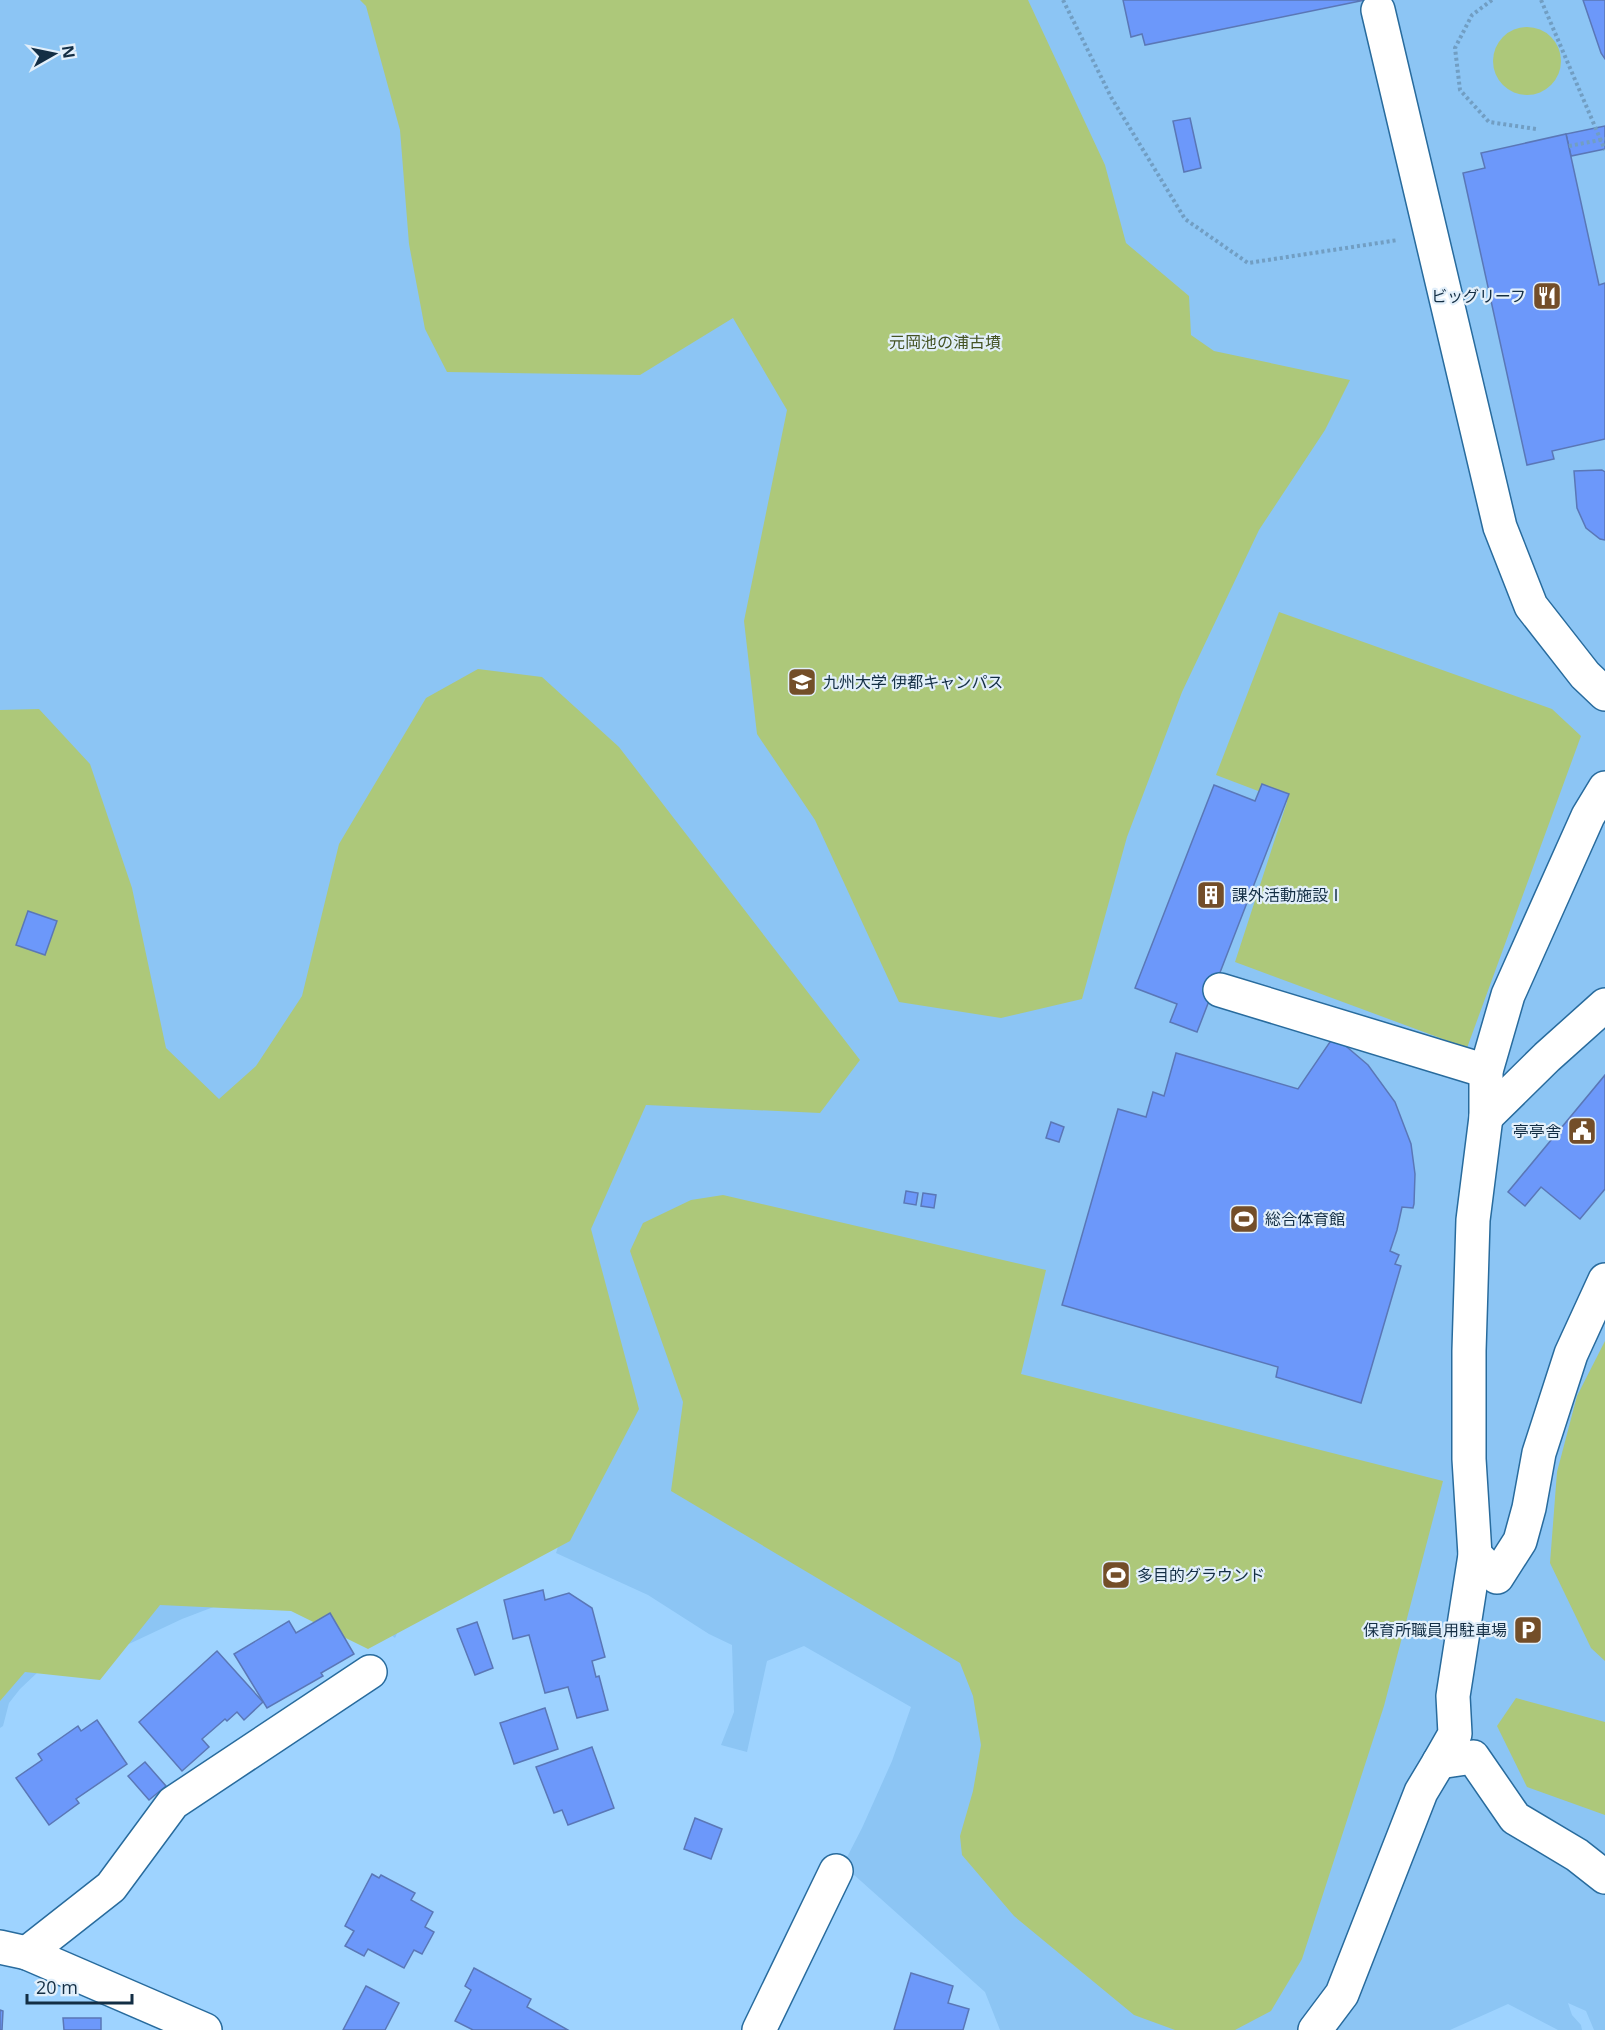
<svg xmlns="http://www.w3.org/2000/svg" width="1605" height="2030" font-family="'Open Sans','Noto Sans JP',sans-serif">
<style>
.built{fill:#8cc5f4}
.green{fill:#adc87a}
.building{fill:#6c98fa;stroke:#5a77b6;stroke-width:1.5}
.lines{fill:none;stroke-linecap:round;stroke-linejoin:round}
.minor-casing{stroke:#286b9d;stroke-width:36}
.path{stroke:#719ec3;stroke-width:4;stroke-dasharray:3 3;stroke-linecap:butt}
.minor{stroke:#fff;stroke-width:33}
.path-bridge{stroke:#719ec3;stroke-width:4;stroke-dasharray:3 3;stroke-linecap:butt}
.labels{text-anchor:middle;dominant-baseline:central;stroke-width:4.5;stroke-linejoin:round;paint-order:stroke}
.poi-label{font-size:16px;fill:#132e44;stroke:#e2effa;text-anchor:start}
.park-label{font-size:16px;fill:#445324;stroke:#e2effa}
</style>
<rect width="100%" height="100%" fill="#9ed3ff"/>
<polygon class="built" points="0,0 1605,0 1605,2030 1594,2030 1586,2011 1568,2003 1572,2015 1581,2025 1582,2030 1558,2030 1508,2004 1450,2030 1000,2030 985,1992 843,1865 862,1828 892,1761 911,1707 804,1646 767,1661 747,1752 721,1745 734,1712 732,1645 709,1634 648,1595 556,1553 602,1411 407,1610 395,1638 390,1634 258,1590 182,1619 80,1667 39,1671 20,1689 9,1703 3,1726 0,1728"/>
<g class="green">
<polygon points="360,0 1028,0 1105,165 1126,243 1189,296 1191,335 1214,351 1350,380 1325,430 1259,530 1182,692 1127,837 1082,999 1001,1018 899,1002 815,820 757,734 744,621 787,410 733,318 640,375 447,372 425,329 409,244 400,130 366,6"/>
<circle cx="1527" cy="61" r="34"/>
<polygon points="1279,612 1552,709 1581,736 1467,1048 1235,962 1287,802 1216,775"/>
<polygon points="478,669 542,677 619,747 860,1060 820,1113 646,1105 591,1229 639,1409 570,1541 368,1649 291,1611 160,1605 100,1680 25,1672 0,1701 0,710 39,709 90,764 132,888 166,1048 219,1099 256,1066 302,996 339,844 426,698"/>
<polygon points="723,1195 1046,1270 1021,1374 1443,1481 1384,1706 1302,1959 1271,2011 1235,2030 1175,2030 1134,2015 1014,1916 962,1855 960,1836 973,1791 981,1745 973,1696 960,1663 671,1491 683,1402 630,1251 643,1223 691,1200"/>
<polygon points="1605,1341 1605,1661 1591,1648 1550,1563 1557,1472 1577,1396"/>
<polygon points="1516,1698 1605,1722 1605,1815 1527,1787 1497,1726"/>
</g>
<g class="building">
<polygon points="1123,0 1365,0 1145,45 1142,34 1131,37"/>
<polygon points="1583,0 1605,0 1605,59 1601,53"/>
<polygon points="1190,118 1201,168 1184,172 1173,121"/>
<polygon points="1605,126 1605,149 1571,156 1566,134"/>
<polygon points="1566,134 1599,285 1605,283 1605,439 1552,451 1554,459 1527,465 1463,173 1485,168 1481,153"/>
<polygon points="1602,470 1605,472 1605,540 1600,539 1586,528 1577,508 1574,471"/>
<polygon points="1262,784 1289,794 1197,1032 1170,1022 1177,1004 1135,988 1214,785 1255,801"/>
<polygon points="28,911 57,921 45,955 16,945"/>
<polygon points="1334,1036 1368,1065 1395,1102 1411,1144 1415,1174 1414,1204 1413,1208 1402,1207 1397,1230 1390,1251 1399,1255 1395,1264 1401,1266 1361,1403 1276,1377 1278,1367 1062,1305 1118,1109 1146,1117 1153,1092 1164,1096 1176,1053 1298,1089"/>
<polygon points="1605,1075 1605,1189 1580,1219 1541,1187 1525,1206 1508,1192"/>
<polygon points="1051,1122 1064,1127 1059,1142 1046,1138"/>
<polygon points="906,1191 918,1193 916,1205 904,1203"/>
<polygon points="923,1193 936,1195 934,1208 921,1206"/>
<polygon points="543,1590 545,1600 569,1593 592,1608 605,1657 592,1661 596,1677 599,1676 608,1710 577,1718 568,1687 545,1693 529,1635 513,1639 504,1600"/>
<polygon points="330,1613 354,1654 321,1673 323,1676 267,1708 234,1654 289,1621 296,1633"/>
<polygon points="477,1622 493,1668 475,1675 457,1629"/>
<polygon points="217,1651 263,1702 244,1720 237,1712 227,1721 225,1719 202,1739 209,1747 182,1771 139,1722"/>
<polygon points="545,1708 558,1749 514,1764 500,1723"/>
<polygon points="97,1720 127,1764 76,1799 79,1803 49,1825 16,1778 42,1760 38,1754 78,1726 81,1731"/>
<polygon points="592,1747 614,1808 568,1825 562,1810 554,1813 536,1767"/>
<polygon points="145,1762 166,1786 149,1800 128,1776"/>
<polygon points="695,1818 722,1829 711,1859 684,1849"/>
<polygon points="372,1874 379,1878 381,1875 415,1893 411,1900 433,1912 425,1927 434,1932 422,1954 414,1950 404,1968 368,1949 364,1956 345,1946 354,1931 345,1926"/>
<polygon points="474,1968 531,1999 527,2007 568,2030 473,2030 455,2021 471,1990 465,1986"/>
<polygon points="911,1973 953,1986 948,2003 969,2009 963,2030 894,2030"/>
<polygon points="366,1986 399,2003 385,2030 343,2030"/>
<polygon points="0,2010 3,2011 2,2030 0,2030"/>
<polygon points="63,2018 101,2018 101,2030 64,2030"/>
</g>
<g class="lines">
<g class="minor-casing">
<g id="minor">
<polyline points="1378,10 1500,527 1531,606 1585,675 1605,694"/>
<polyline points="1605,788 1588,816 1508,995 1486,1071 1486,1117 1473,1220 1469,1351 1469,1459 1475,1555 1453,1696 1455,1734 1439,1762 1473,1757 1515,1818 1577,1855 1605,1877"/>
<polyline points="1220,990 1486,1071"/>
<polyline points="1486,1117 1547,1057 1605,1005"/>
<polyline points="1475,1555 1497,1577 1520,1541 1529,1508 1539,1453 1571,1354 1605,1280"/>
<polyline points="0,1947 27,1953 205,2030"/>
<polyline points="27,1953 111,1887 173,1803 370,1672"/>
<polyline points="759,2030 836,1871"/>
<polyline points="1315,2030 1342,1994 1421,1792 1439,1762"/>
</g>
</g>
<g class="path">
<polyline points="1063,0 1111,97 1185,219 1248,263 1398,240"/>
<polyline points="1492,0 1472,15 1455,48 1460,90 1489,122 1536,129"/>
<polyline points="1541,0 1605,150"/>
</g>
<use href="#minor" class="minor"/>
<polyline class="path-bridge" points="1569,146 1605,139"/>
</g>
<defs>
<g id="restaurant-square" transform="scale(1.5)"><rect x="-9" y="-9" width="18" height="18" rx="4" fill="#734e29" stroke="#e2effa"/><path d="M-5-6h1v4h1v-4h1v4h1v-4h1v5L-1.5 .5V6h-2V.5L-5-1ZM5-6V6H3V1.5H1.5Q1.5-4 5-6Z" fill="#fff"/></g>
<g id="university-square" transform="scale(1.5)"><rect x="-9" y="-9" width="18" height="18" rx="4" fill="#734e29" stroke="#e2effa"/><path d="M0-5L7-2L0 1L-7-2ZM-4 1L0 2.5L4 1V4Q0 6-4 4Z" fill="#fff"/></g>
<g id="building-square" transform="scale(1.5)"><rect x="-9" y="-9" width="18" height="18" rx="4" fill="#734e29" stroke="#e2effa"/><path d="M-4-6H4V6H1V3H-1V6H-4ZM-2.5-4.3h1.7v1.8h-1.7ZM.8-4.3h1.7v1.8H.8ZM-2.5-1h1.7V.8h-1.7ZM.8-1h1.7V.8H.8Z" fill="#fff"/></g>
<g id="civic-square" transform="scale(1.5)"><rect x="-9" y="-9" width="18" height="18" rx="4" fill="#734e29" stroke="#e2effa"/><path d="M-.6-6.5H3V-4.5H.6V-3L4-1V1h2V6H-6V1h2V-1L-.6-3ZM-1.2 2.5V6h2.4V2.5Z" fill="#fff"/></g>
<g id="stadium-square" transform="scale(1.5)"><rect x="-9" y="-9" width="18" height="18" rx="4" fill="#734e29" stroke="#e2effa"/><path d="M0-5a6.5 5 0 1 0 0 10a6.5 5 0 1 0 0-10ZM-3.5-1.8h7v3.6h-7Z" fill="#fff"/></g>
<g id="parking-square" transform="scale(1.5)"><rect x="-9" y="-9" width="18" height="18" rx="4" fill="#734e29" stroke="#e2effa"/><path d="M-3.5-5.5H1a3.5 3.5 0 0 1 0 7H-1V5.5H-3.5ZM-1-3.4V-.6H.8a1.4 1.4 0 0 0 0-2.8Z" fill="#fff"/></g>
</defs>
<g fill-rule="evenodd">
<use href="#restaurant-square" x="1547" y="296"/>
<use href="#university-square" x="802" y="682"/>
<use href="#building-square" x="1211" y="895"/>
<use href="#civic-square" x="1582" y="1131"/>
<use href="#stadium-square" x="1244" y="1219"/>
<use href="#stadium-square" x="1116" y="1575"/>
<use href="#parking-square" x="1528" y="1630"/>
</g>
<g class="labels">
<g class="poi-label">
<text x="1526" y="296" text-anchor="end">ビッグリーフ</text>
<text x="823" y="682">九州大学 伊都キャンパス</text>
<text x="1232" y="895">課外活動施設Ⅰ</text>
<text x="1561" y="1131" text-anchor="end">亭亭舎</text>
<text x="1265" y="1219">総合体育館</text>
<text x="1137" y="1575">多目的グラウンド</text>
<text x="1507" y="1630" text-anchor="end">保育所職員用駐車場</text>
</g>
<g class="park-label">
<text x="945" y="342">元岡池の浦古墳</text>
</g>
</g>
<g transform="translate(54 54) rotate(81)" stroke="#e2effa" stroke-width="4.5" paint-order="stroke">
<path d="M0-4.5L10 22L0 15L-10 22Z" fill="#132e44"/>
<text y="-9" font-size="16" font-weight="bold" text-anchor="middle" fill="#132e44">N</text>
</g>
<path d="M27 1994v9h105v-9" fill="none" stroke="#132e44" stroke-width="3"/>
<text x="36" y="1994" font-size="18" fill="#132e44" stroke="#e2effa" stroke-width="4.5" paint-order="stroke">20 m</text>
</svg>
